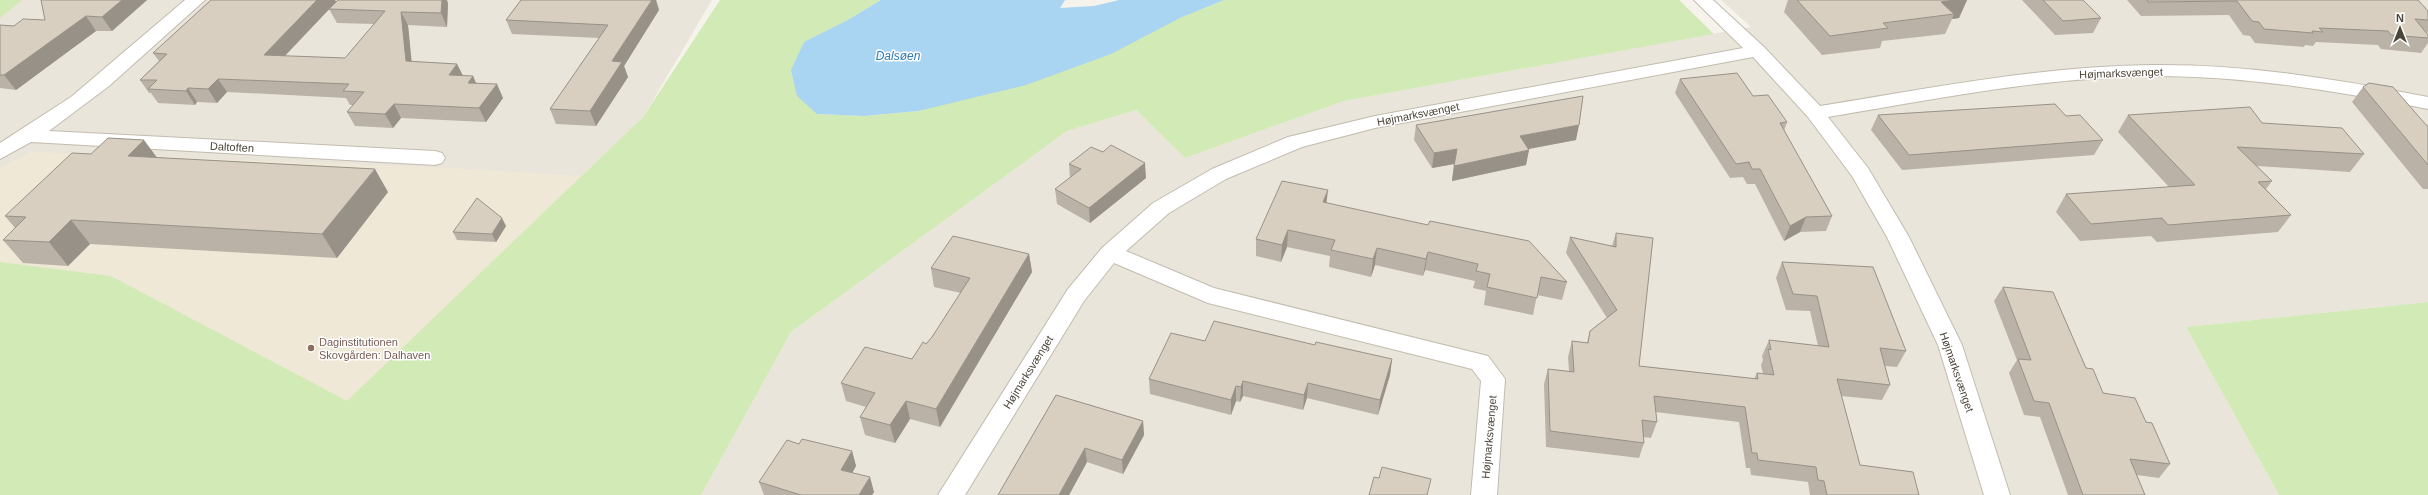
<svg xmlns="http://www.w3.org/2000/svg" width="2428" height="495" font-family="Arial,sans-serif">
<style>
.residential{fill:#eae5da}
.education{fill:#efe8d6}
.green{fill:#d2eab5}
.water{fill:#a9d4f2}
.lines{fill:none;stroke-linecap:round;stroke-linejoin:round}
.minor-casing{stroke:#c2bbae;stroke-width:2}
.minor{fill:#fff;fill-rule:evenodd}
.wall{fill:#bab2a6}
.shaded-wall{fill:#979187}
.building{fill:#d8cfc1;stroke:#979187}
.education-dot{fill:#8d6e63;stroke:#fff;stroke-width:1.5}
.labels{text-anchor:middle;dominant-baseline:central;stroke-width:3;stroke-linejoin:round;paint-order:stroke}
.street-label{font-size:11px;fill:#4b4439;stroke:#fff}
.education-label{font-size:11px;fill:#785e54;stroke:#fff;text-anchor:start}
.water-label{font-size:12px;font-style:italic;fill:#2e7ab2;stroke:#fff}
</style>
<rect width="100%" height="100%" fill="#f6f3ec"/>
<g class="residential">
<polygon points="0,0 712,0 643,117 347,401 111,276 0,262"/>
<polygon points="1721,0 2428,0 2428,302 2186,327 2279,495 701,495 791,332 1067,131 1136,110 1185,158 1344,101 1751,27"/>
</g>
<polygon class="education" points="32,152 448,168 582,176 327,421 111,276 0,262 0,168"/>
<g class="green">
<polygon points="0,0 22,0 0,18"/>
<polygon points="720,0 881,0 846,21 817,114 864,116 918,111 1180,18 1224,0 1679,0 1714,34 1344,101 1185,158 1136,110 1067,131 791,332 701,495 0,495 0,262 111,276 347,401 643,117"/>
<polygon points="2428,302 2428,495 2279,495 2186,327"/>
</g>
<polygon class="water" points="881,0 1065,0 1060,8 1094,6 1119,0 1224,0 1180,18 1111,54 1026,85 918,111 864,116 817,114 797,96 791,70 804,42 846,21"/>
<g class="lines">
<g class="minor-casing">
<g id="minor">
<polygon points="185,0 205,0 109,86 49,131 435,151 442,153 445,158 442,163 435,165 31,142 0,159 0,143 71,97"/>
<path d="M 1694,0 L 1713,0 L 1764,47 L 1820,106 C 1930,88 2041,66 2153,65 C 2246,64 2337,79 2428,97 L 2428,109 C 2337,91 2246,76 2154,76 C 2044,77 1936,99 1828,117 L 1868,168 L 1909,237 L 1962,345 L 2010,495 L 1984,495 L 1938,345 L 1887,237 L 1852,176 L 1808,117 L 1753,57 L 1375,128 L 1302,147 L 1226,179 L 1169,213 L 1126,251 L 1214,288 L 1488,356 L 1505,379 L 1497,495 L 1471,495 L 1481,381 L 1472,369 L 1208,303 L 1114,263 L 1084,301 L 965,495 L 938,495 L 1068,289 L 1102,248 L 1153,203 L 1212,169 L 1288,137 L 1375,116 L 1743,48 Z"/>
</g>
</g>
<use href="#minor" class="minor"/>
</g>
<g class="wall">
<polygon points="41,0 147,0 112,31 96,31 16,90 0,88 0,25 14,26 45,20"/>
<polygon points="211,0 335,0 336,2 285,56 345,58 374,24 337,23 329,9 448,3 447,27 408,25 411,62 457,64 463,76 473,76 476,83 503,98 486,122 401,118 393,128 355,126 347,112 353,105 350,105 346,98 227,92 217,103 197,102 195,105 158,103 151,93 149,93 140,80 159,61 153,53"/>
<polygon points="521,0 656,0 659,10 624,66 628,77 596,126 556,124 550,109 599,38 512,34 506,20"/>
<polygon points="1788,0 1967,0 1959,18 1952,19 1945,34 1882,41 1880,48 1822,55 1784,12"/>
<polygon points="2022,0 2083,0 2101,18 2093,33 2055,35"/>
<polygon points="2127,0 2418,0 2428,11 2428,31 2427,33 2428,35 2428,43 2421,53 2381,49 2378,45 2316,42 2313,46 2305,45 2304,47 2255,43 2250,36 2243,35 2229,15 2141,16"/>
<polygon points="1680,79 1753,96 1787,122 1784,131 1832,216 1826,231 1800,232 1784,241 1755,184 1747,184 1743,177 1730,178 1675,93"/>
<polygon points="2363,87 2427,126 2428,126 2428,189 2423,189 2352,102"/>
<polygon points="1878,115 2066,116 2103,140 2094,155 1902,170 1871,130"/>
<polygon points="2128,115 2262,123 2364,154 2350,172 2257,166 2272,181 2266,189 2291,215 2278,232 2157,242 2151,236 2080,241 2056,212 2066,194 2169,187 2118,132"/>
<polygon points="1416,125 1576,140 1529,149 1526,165 1452,181 1454,164 1432,168 1414,140"/>
<polygon points="1103,152 1146,178 1090,223 1057,204 1055,189 1070,178 1069,164"/>
<polygon points="157,157 388,192 337,258 90,244 68,266 23,263 3,240 15,228 5,216"/>
<polygon points="1327,203 1567,282 1562,300 1537,295 1533,315 1484,305 1486,291 1473,288 1475,281 1425,270 1423,276 1375,265 1371,277 1329,267 1330,256 1287,247 1281,262 1256,256 1256,239"/>
<polygon points="506,226 496,242 457,240 453,232"/>
<polygon points="1616,233 1639,366 1754,379 1757,373 1763,374 1761,365 1763,360 1762,356 1769,340 1818,346 1810,311 1786,310 1776,278 1782,262 1906,351 1897,367 1885,366 1890,385 1882,400 1841,396 1860,465 1919,495 1810,495 1808,482 1751,475 1750,468 1746,468 1739,422 1655,412 1657,422 1651,438 1643,437 1644,443 1639,458 1546,447 1544,384 1548,369 1569,371 1568,357 1572,341 1587,343 1590,331 1607,318 1566,253 1570,237 1612,246"/>
<polygon points="1029,254 1032,272 940,427 910,419 895,443 865,435 860,417 866,407 846,401 841,383 912,359 932,337 961,293 934,287 931,268"/>
<polygon points="2003,287 2086,368 2103,393 2146,422 2170,464 2159,478 2137,475 2145,495 2068,495 2040,417 2024,415 2009,373 2017,360 1994,301"/>
<polygon points="1205,341 1315,345 1392,359 1390,375 1378,415 1307,398 1303,410 1243,396 1240,402 1236,401 1231,415 1150,394 1149,379"/>
<polygon points="1056,395 1143,421 1144,435 1123,474 1087,462 1069,495 998,495"/>
<polygon points="799,444 852,451 856,466 852,473 874,492 872,495 764,495 759,482"/>
</g>
<g class="shaded-wall">
<polygon points="122,0 147,0 112,31 102,17"/>
<polygon points="317,0 335,0 336,2 273,68 264,55"/>
<polygon points="442,0 447,0 448,3 447,27 441,13"/>
<polygon points="652,0 656,0 659,10 624,66 628,77 596,126 590,111 612,61"/>
<polygon points="1954,0 1967,0 1959,18 1952,19 1954,14 1941,2"/>
<polygon points="401,12 408,25 413,75 406,61"/>
<polygon points="86,16 96,31 16,90 4,75"/>
<polygon points="457,64 464,78 449,75"/>
<polygon points="473,76 479,90 468,83"/>
<polygon points="218,79 227,92 217,103 208,89"/>
<polygon points="497,84 503,98 486,122 479,108"/>
<polygon points="188,88 197,102 195,105 186,91"/>
<polygon points="394,104 401,118 393,128 385,114"/>
<polygon points="1579,125 1576,140 1517,151 1520,136"/>
<polygon points="144,140 161,163 128,156"/>
<polygon points="1457,149 1454,164 1432,168 1434,153"/>
<polygon points="1529,150 1526,165 1452,181 1454,166"/>
<polygon points="1145,163 1146,178 1090,223 1089,208"/>
<polygon points="375,169 388,192 337,258 322,234"/>
<polygon points="1328,190 1326,207 1323,202"/>
<polygon points="1806,217 1800,232 1784,241 1790,226"/>
<polygon points="502,218 506,226 496,242 492,234"/>
<polygon points="71,220 90,244 68,266 49,242"/>
<polygon points="1288,230 1287,247 1281,262 1282,245"/>
<polygon points="1377,248 1375,265 1371,277 1373,259"/>
<polygon points="1428,252 1425,270 1423,276 1426,259"/>
<polygon points="1029,254 1032,272 940,427 936,409"/>
<polygon points="1392,359 1390,375 1378,415 1380,400"/>
<polygon points="1243,381 1243,396 1240,402 1241,387"/>
<polygon points="1308,383 1307,398 1303,410 1304,395"/>
<polygon points="1236,386 1236,401 1231,415 1231,400"/>
<polygon points="906,401 910,419 895,443 890,425"/>
<polygon points="1143,421 1144,435 1123,474 1122,460"/>
<polygon points="1085,448 1087,462 1069,495 1059,495"/>
<polygon points="852,451 856,466 845,485 841,470"/>
<polygon points="870,477 874,492 872,495 859,495"/>
</g>
<g class="building">
<polygon points="41,0 122,0 102,17 86,16 4,75 0,75 0,25 14,26 23,19 45,20"/>
<polygon points="211,0 317,0 264,55 345,58 385,11 329,9 338,0 442,0 441,13 401,12 406,61 457,64 449,75 473,76 468,83 497,84 479,108 394,104 385,114 347,112 364,92 343,91 349,84 218,79 208,89 188,88 186,91 148,89 157,80 140,80 167,54 153,53"/>
<polygon points="521,0 652,0 612,61 622,62 590,111 550,109 608,25 506,20"/>
<polygon points="1797,0 1954,0 1941,2 1954,14 1883,23 1888,28 1830,36"/>
<polygon points="2043,0 2083,0 2101,18 2063,21"/>
<polygon points="2147,0 2418,0 2428,11 2428,20 2415,19 2428,35 2428,38 2391,35 2388,31 2319,28 2323,32 2312,31 2313,33 2264,29 2259,22 2252,21 2237,1 2148,2"/>
<polygon points="1737,73 1753,96 1768,95 1787,122 1780,123 1832,216 1806,217 1790,226 1760,169 1752,169 1749,162 1736,164 1680,79"/>
<polygon points="2369,83 2393,87 2427,126 2428,126 2428,165 2363,87"/>
<polygon points="1583,96 1579,125 1520,136 1529,150 1454,166 1457,149 1434,153 1416,125"/>
<polygon points="2055,104 2066,116 2080,115 2103,140 1909,155 1878,115"/>
<polygon points="2250,107 2262,123 2342,128 2364,154 2237,147 2272,181 2258,182 2291,215 2168,225 2162,218 2091,224 2066,194 2195,185 2128,115"/>
<polygon points="108,138 144,140 128,156 375,169 322,234 71,220 49,242 3,240 26,217 5,216 72,153 91,154"/>
<polygon points="1111,145 1145,163 1089,208 1055,189 1081,169 1069,164 1091,147 1103,152"/>
<polygon points="1282,181 1328,190 1323,202 1428,225 1430,221 1529,241 1567,282 1541,277 1537,298 1487,287 1490,274 1476,271 1478,264 1428,252 1426,259 1377,248 1373,259 1331,250 1335,240 1288,230 1282,245 1256,239"/>
<polygon points="477,198 502,218 492,234 453,232"/>
<polygon points="1616,233 1653,238 1639,366 1758,379 1757,373 1774,375 1768,349 1771,350 1769,340 1829,347 1817,296 1793,294 1782,262 1873,267 1906,351 1880,348 1890,385 1837,379 1860,465 1913,472 1919,495 1827,495 1824,481 1818,480 1816,467 1758,460 1757,453 1752,453 1745,407 1654,396 1657,422 1642,420 1644,443 1550,431 1548,369 1574,372 1572,341 1588,343 1590,331 1617,310 1570,237 1616,247"/>
<polygon points="953,236 1029,254 936,409 906,401 890,425 860,417 875,393 841,383 865,347 912,359 923,342 926,344 932,337 970,278 931,268"/>
<polygon points="2003,287 2053,292 2086,368 2093,369 2103,393 2135,398 2146,422 2152,423 2170,464 2130,459 2145,495 2083,495 2049,403 2034,401 2018,359 2031,360"/>
<polygon points="1214,321 1315,345 1316,342 1392,359 1380,400 1308,383 1304,395 1243,381 1241,387 1236,386 1231,400 1149,379 1171,333 1205,341"/>
<polygon points="1056,395 1143,421 1122,460 1085,448 1059,495 998,495"/>
<polygon points="802,439 852,451 841,470 870,477 859,495 801,495 759,482 787,440 799,444"/>
<polygon points="1382,467 1431,479 1427,495 1369,495 1374,477 1379,478"/>
</g>
<circle class="education-dot" cx="311" cy="348" r="4"/>
<g class="labels">
<g class="street-label">
<text transform="translate(2121 73) rotate(-2)">Højmarksvænget</text>
<text transform="translate(1418 114) rotate(-11)">Højmarksvænget</text>
<text transform="translate(232 147) rotate(3)">Daltoften</text>
<text transform="translate(1028 372) rotate(-58)">Højmarksvænget</text>
<text transform="translate(1957 372) rotate(71)">Højmarksvænget</text>
<text transform="translate(1489 437) rotate(-85)">Højmarksvænget</text>
</g>
<g class="education-label">
<text x="319" y="342">Daginstitutionen<tspan x="319" dy="13">Skovgården: Dalhaven</tspan></text>
</g>
<g class="water-label">
<text x="898" y="56">Dalsøen</text>
</g>
</g>
<g transform="translate(2400 28)" stroke="#ffffff" stroke-width="3" paint-order="stroke">
<path d="M0-3L7 15L0 10L-7 15Z" fill="#4b4439"/>
<text y="-6" font-size="11" font-weight="bold" text-anchor="middle" fill="#4b4439">N</text>
</g>
</svg>
